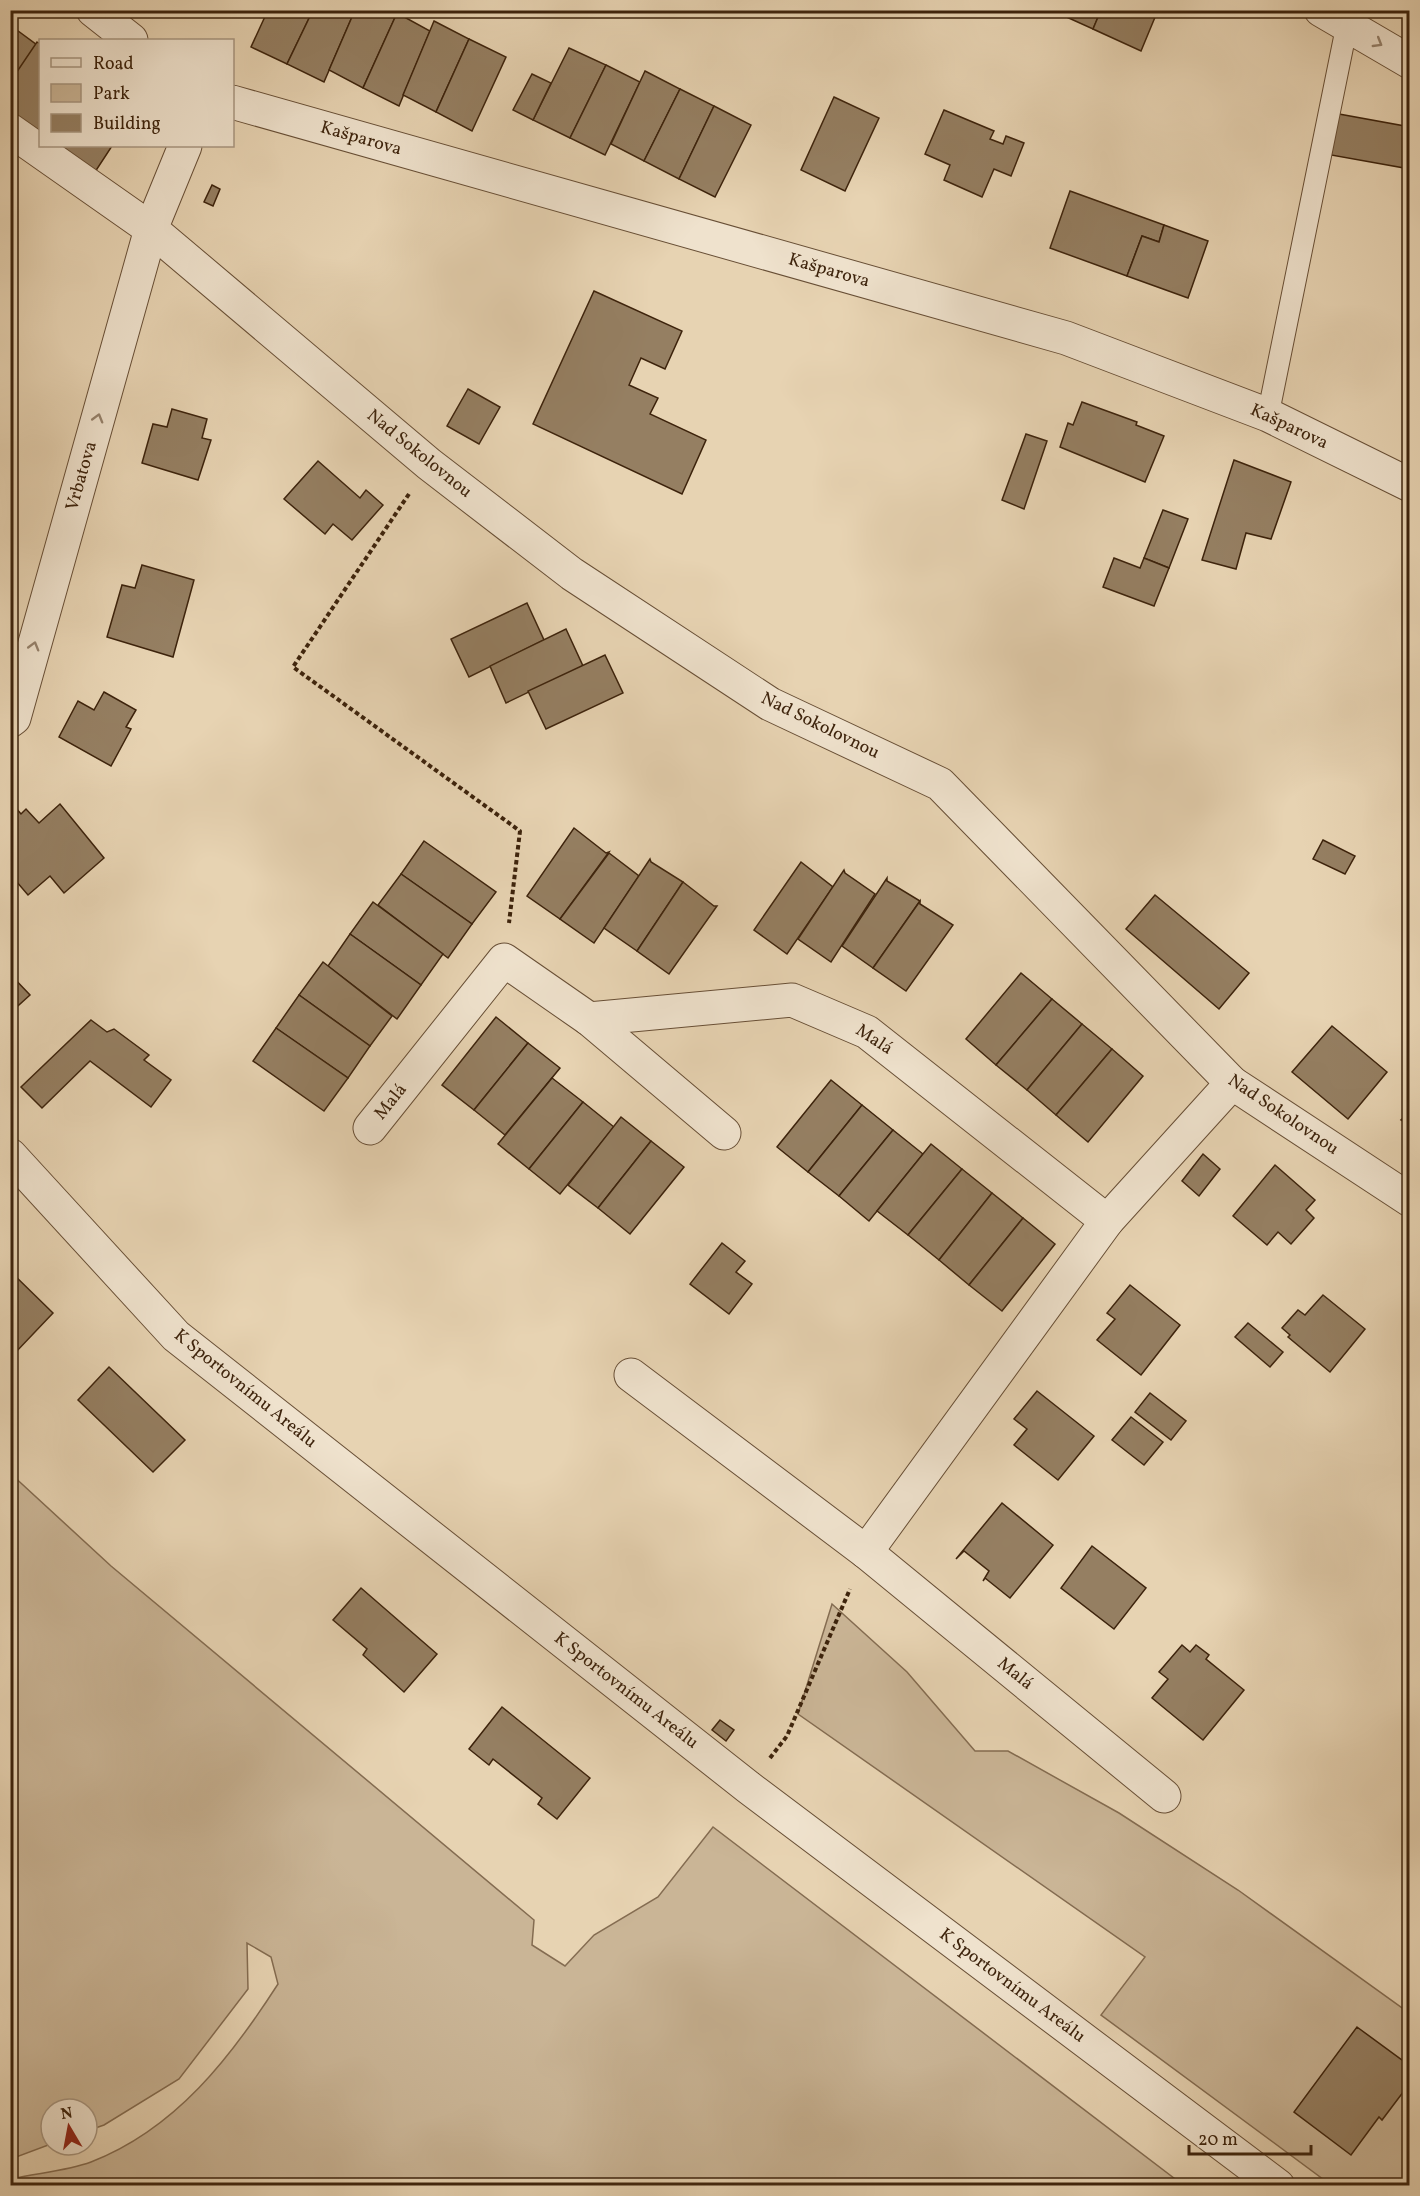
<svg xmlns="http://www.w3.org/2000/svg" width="1420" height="2196" font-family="Vollkorn,serif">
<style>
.green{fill:#cab596;stroke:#846c51;stroke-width:1.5}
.building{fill:#957f62;stroke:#3d230c;stroke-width:1.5}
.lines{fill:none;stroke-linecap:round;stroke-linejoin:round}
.service-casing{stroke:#684f36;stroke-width:23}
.minor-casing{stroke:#684f36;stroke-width:35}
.path{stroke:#3d230c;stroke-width:4;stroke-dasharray:4.5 3;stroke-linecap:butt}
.service{stroke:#efe2cd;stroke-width:21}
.minor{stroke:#efe2cd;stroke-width:33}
.oneway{stroke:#96826c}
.labels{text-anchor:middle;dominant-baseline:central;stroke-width:4.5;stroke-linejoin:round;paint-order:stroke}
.street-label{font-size:18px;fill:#3d230c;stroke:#efe2cd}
</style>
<rect width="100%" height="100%" fill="#e7d3b2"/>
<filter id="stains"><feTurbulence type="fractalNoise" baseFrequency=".00333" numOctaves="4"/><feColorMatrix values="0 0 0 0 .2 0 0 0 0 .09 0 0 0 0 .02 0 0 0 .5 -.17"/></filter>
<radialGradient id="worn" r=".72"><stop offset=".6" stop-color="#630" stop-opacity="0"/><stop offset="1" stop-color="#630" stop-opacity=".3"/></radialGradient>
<g class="green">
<path d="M 10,1473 L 111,1566 L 534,1920 L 532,1945 L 565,1966 L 594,1935 L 658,1897 L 713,1827 L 1183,2185 L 11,2185 L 11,2179 C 37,2173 67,2171 91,2162 C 176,2129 231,2057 278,1984 L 271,1957 L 247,1943 L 248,1989 L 179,2079 L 104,2125 L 87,2131 L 87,2109 L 51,2109 L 51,2144 L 11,2159 Z"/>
<polygon points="832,1604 907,1672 975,1751 1008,1751 1119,1813 1238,1890 1409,2013 1409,2185 1331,2185 1101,2015 1145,1957 798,1714"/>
</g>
<g class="building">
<polygon points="268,10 313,10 287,64 251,47"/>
<polygon points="313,10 355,10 324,82 287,64"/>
<polygon points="355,10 391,10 397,13 363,88 329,70"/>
<polygon points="1051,10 1101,10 1093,29"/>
<polygon points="1101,10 1158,10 1141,51 1093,29"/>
<polygon points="397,13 430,31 399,106 363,88"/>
<polygon points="434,21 469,39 436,112 403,95"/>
<polygon points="10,25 37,45 10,82"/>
<polygon points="469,39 506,57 472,131 436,112"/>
<polygon points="37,42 40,44 40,137 10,118 10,82"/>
<polygon points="569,48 606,65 570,138 533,120"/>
<polygon points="606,65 640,82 605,155 570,138"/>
<polygon points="645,71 680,89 644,161 611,144"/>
<polygon points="532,74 551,83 533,120 513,110"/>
<polygon points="680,89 714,106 679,179 644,161"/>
<polygon points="834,97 879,118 845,191 801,170"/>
<polygon points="714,106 751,125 715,197 679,179"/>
<polygon points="944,110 994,131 990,139 1003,144 1006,136 1024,143 1011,176 994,169 982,197 944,180 950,165 925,154"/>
<polygon points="1339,114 1410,127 1410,169 1331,155"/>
<polygon points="53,146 112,146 95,172"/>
<polygon points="212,185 220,189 213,206 204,202"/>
<polygon points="1070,191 1164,225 1159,242 1142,236 1127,276 1050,248"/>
<polygon points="1164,225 1208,241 1188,298 1127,276 1142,236 1159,242"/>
<polygon points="594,291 682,331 665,369 641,358 629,385 658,398 650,414 706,440 682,494 533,424"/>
<polygon points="468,389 500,407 479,444 447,426"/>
<polygon points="1082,402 1137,422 1136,425 1164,436 1145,482 1060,447 1068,423 1073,425"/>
<polygon points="172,409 207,419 202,438 211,440 198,480 142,463 153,424 167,427"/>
<polygon points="1026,434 1047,441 1024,509 1002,500"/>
<polygon points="1234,460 1291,482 1271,539 1246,533 1236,569 1202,560"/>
<polygon points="318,461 360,498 366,490 383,505 352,540 333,524 325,534 284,499"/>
<polygon points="1163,510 1188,519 1169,568 1144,558"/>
<polygon points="1114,558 1140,568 1144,558 1169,568 1154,606 1103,587"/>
<polygon points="142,565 194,580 173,657 107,637 122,585 135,588"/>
<polygon points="527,603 544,640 469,677 451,639"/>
<polygon points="566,629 583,666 506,703 490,666"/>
<polygon points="605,655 623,693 546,729 528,691"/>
<polygon points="104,692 136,710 126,727 131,729 111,766 59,737 78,701 94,710"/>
<polygon points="10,801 21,814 26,809 39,823 60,804 104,858 64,893 50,876 28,895 10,874"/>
<polygon points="574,828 606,853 609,852 560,919 527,896"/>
<polygon points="1323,840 1355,856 1345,874 1313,859"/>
<polygon points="424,841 496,892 472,924 401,874"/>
<polygon points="609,853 639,876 594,943 560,919"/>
<polygon points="650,859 651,862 683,882 637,951 604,928"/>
<polygon points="801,862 833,887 787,954 754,930"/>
<polygon points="844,870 845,873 875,894 831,962 798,939"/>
<polygon points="401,874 472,924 448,958 378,905"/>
<polygon points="887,878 887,881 920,901 873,968 842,946"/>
<polygon points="683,882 714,906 717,906 669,974 637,951"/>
<polygon points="1155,895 1249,973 1219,1009 1126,929"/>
<polygon points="920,901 920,904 953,925 906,991 873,968"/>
<polygon points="373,902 443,954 421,985 350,934"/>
<polygon points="350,934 421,985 397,1019 328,966"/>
<polygon points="323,962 392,1016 370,1046 299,995"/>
<polygon points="1021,973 1052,999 996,1065 966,1039"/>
<polygon points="10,974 30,995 10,1013"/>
<polygon points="299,995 370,1046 348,1078 276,1028"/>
<polygon points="1052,999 1082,1024 1027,1090 996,1065"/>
<polygon points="496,1017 528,1043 474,1110 442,1085"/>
<polygon points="91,1020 107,1032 114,1029 149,1055 144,1060 171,1080 151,1107 90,1061 42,1108 21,1087"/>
<polygon points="1082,1024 1112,1049 1056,1115 1027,1090"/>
<polygon points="1332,1026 1387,1072 1348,1119 1292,1072"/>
<polygon points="276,1028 348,1078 324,1111 253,1061"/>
<polygon points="528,1043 560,1068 505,1135 474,1110"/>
<polygon points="1112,1049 1143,1076 1088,1142 1056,1115"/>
<polygon points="552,1078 583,1102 529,1169 498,1144"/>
<polygon points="831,1080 862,1105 808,1172 777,1147"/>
<polygon points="583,1102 614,1127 560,1194 529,1169"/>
<polygon points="862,1105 893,1130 839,1196 808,1172"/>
<polygon points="1410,1112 1410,1126 1401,1120"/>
<polygon points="621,1117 651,1141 598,1208 568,1185"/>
<polygon points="893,1130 923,1154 869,1221 839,1196"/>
<polygon points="651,1141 684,1167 630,1234 598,1208"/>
<polygon points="931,1144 962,1169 908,1235 877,1211"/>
<polygon points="1203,1154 1220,1169 1199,1196 1182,1181"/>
<polygon points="1275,1165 1315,1200 1306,1210 1314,1218 1291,1244 1278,1232 1267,1245 1233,1216"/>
<polygon points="962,1169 992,1193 939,1260 908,1235"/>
<polygon points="992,1193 1023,1218 969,1285 939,1260"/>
<polygon points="1023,1218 1055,1244 1002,1311 969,1285"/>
<polygon points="722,1243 745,1261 736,1272 752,1284 729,1314 690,1284"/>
<polygon points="10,1271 53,1313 15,1353 10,1348"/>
<polygon points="1130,1285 1180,1325 1141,1375 1097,1340 1115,1319 1107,1313"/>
<polygon points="1323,1295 1365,1329 1330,1372 1288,1337 1290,1335 1282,1328 1298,1310 1305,1315"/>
<polygon points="1248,1323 1283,1352 1270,1367 1235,1337"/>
<polygon points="109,1367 185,1440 153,1472 78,1400"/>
<polygon points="1037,1391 1094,1436 1058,1480 1014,1445 1027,1429 1014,1419"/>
<polygon points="1150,1393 1186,1421 1171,1440 1135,1412"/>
<polygon points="1131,1417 1163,1442 1144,1465 1112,1440"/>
<polygon points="1002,1503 1053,1545 1010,1598 985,1578 983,1581 989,1571 964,1551 956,1559"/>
<polygon points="1092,1546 1146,1588 1114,1629 1061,1588"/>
<polygon points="361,1588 437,1654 404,1692 363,1655 367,1649 333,1620"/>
<polygon points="1182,1645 1190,1652 1196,1645 1209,1655 1206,1659 1244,1690 1203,1740 1152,1698 1168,1679 1159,1672"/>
<polygon points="502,1707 590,1778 557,1819 538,1804 542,1798 493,1759 489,1765 469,1749"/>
<polygon points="720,1720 734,1730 726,1741 712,1730"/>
<polygon points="1357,2027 1410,2066 1410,2083 1382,2120 1379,2117 1351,2155 1294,2112"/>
</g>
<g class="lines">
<g class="service-casing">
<polyline id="service" points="1268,415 1347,25"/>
</g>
<g class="minor-casing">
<g id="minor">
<polyline points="93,10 131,40"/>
<polyline points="1321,10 1410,62"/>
<polyline points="232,102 1066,338 1268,415 1410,485"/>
<polyline points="10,130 151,229 14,718 10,721"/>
<polyline points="185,146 151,229 429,464 572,574 770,704 940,784 1232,1083 1410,1200"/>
<polyline points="589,1019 724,1133"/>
<polyline points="370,1128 504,960 589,1019 792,1000 867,1032 1107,1221"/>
<polyline points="10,1155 176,1336 748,1787 1278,2186"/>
<polyline points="631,1375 866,1552 1107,1221 1232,1083"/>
<polyline points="866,1552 1164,1796"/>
</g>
</g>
<g class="path">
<polyline points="409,494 293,667 520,831 509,923"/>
<polyline points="770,1758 787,1736 850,1589"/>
</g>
<use href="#service" class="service"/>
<use href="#minor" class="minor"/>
</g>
<defs><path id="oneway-chevron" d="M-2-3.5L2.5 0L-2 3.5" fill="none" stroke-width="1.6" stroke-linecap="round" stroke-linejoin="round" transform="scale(1.5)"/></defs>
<g class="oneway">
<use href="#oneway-chevron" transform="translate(1378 43) rotate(31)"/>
<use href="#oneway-chevron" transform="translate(98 418) rotate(-74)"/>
<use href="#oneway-chevron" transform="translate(34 646) rotate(-74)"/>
</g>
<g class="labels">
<g class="street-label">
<text transform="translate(361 139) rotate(16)">Kašparova</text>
<text transform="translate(829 271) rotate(16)">Kašparova</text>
<text transform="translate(1289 427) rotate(25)">Kašparova</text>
<text transform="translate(419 454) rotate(39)">Nad Sokolovnou</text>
<text transform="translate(82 476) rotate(-74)">Vrbatova</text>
<text transform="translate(820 726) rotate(26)">Nad Sokolovnou</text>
<text transform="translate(874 1040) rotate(33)">Malá</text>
<text transform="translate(391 1102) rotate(-51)">Malá</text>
<text transform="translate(1283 1115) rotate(34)">Nad Sokolovnou</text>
<text transform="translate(245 1389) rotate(39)">K Sportovnímu Areálu</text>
<text transform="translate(1015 1674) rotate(39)">Malá</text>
<text transform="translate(626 1691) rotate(38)">K Sportovnímu Areálu</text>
<text transform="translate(1012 1986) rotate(37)">K Sportovnímu Areálu</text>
</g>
</g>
<rect width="1420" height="2196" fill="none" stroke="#e7d3b2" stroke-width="36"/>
<rect x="12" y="12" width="1396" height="2172" fill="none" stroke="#3d230c" stroke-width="3"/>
<rect x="18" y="18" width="1384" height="2160" fill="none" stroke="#3d230c" stroke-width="1.5"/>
<rect x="39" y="39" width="195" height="108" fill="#efe2cd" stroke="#a89680" stroke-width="1.5"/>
<rect x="51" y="58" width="30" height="9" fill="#efe2cd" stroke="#a89680" stroke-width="1.5"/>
<text x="93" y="69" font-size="18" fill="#3d230c">Road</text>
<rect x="51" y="84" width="30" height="18" fill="#cab596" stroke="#a89680" stroke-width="1.5"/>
<text x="93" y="99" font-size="18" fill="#3d230c">Park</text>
<rect x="51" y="114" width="30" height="18" fill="#957f62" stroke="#a89680" stroke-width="1.5"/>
<text x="93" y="129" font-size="18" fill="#3d230c">Building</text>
<g transform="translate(69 2127) rotate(350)"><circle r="28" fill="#efe2cd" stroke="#a89680" stroke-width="1.5"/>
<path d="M0-4.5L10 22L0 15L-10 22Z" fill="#8f2418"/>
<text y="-9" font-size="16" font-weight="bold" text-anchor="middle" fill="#3d230c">N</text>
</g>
<path d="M1189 2145v9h122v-9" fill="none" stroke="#3d230c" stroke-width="3"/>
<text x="1198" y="2145" font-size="18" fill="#3d230c" stroke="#efe2cd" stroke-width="4.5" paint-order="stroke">20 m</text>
<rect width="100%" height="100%" filter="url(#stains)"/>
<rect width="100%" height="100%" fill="url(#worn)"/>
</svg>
